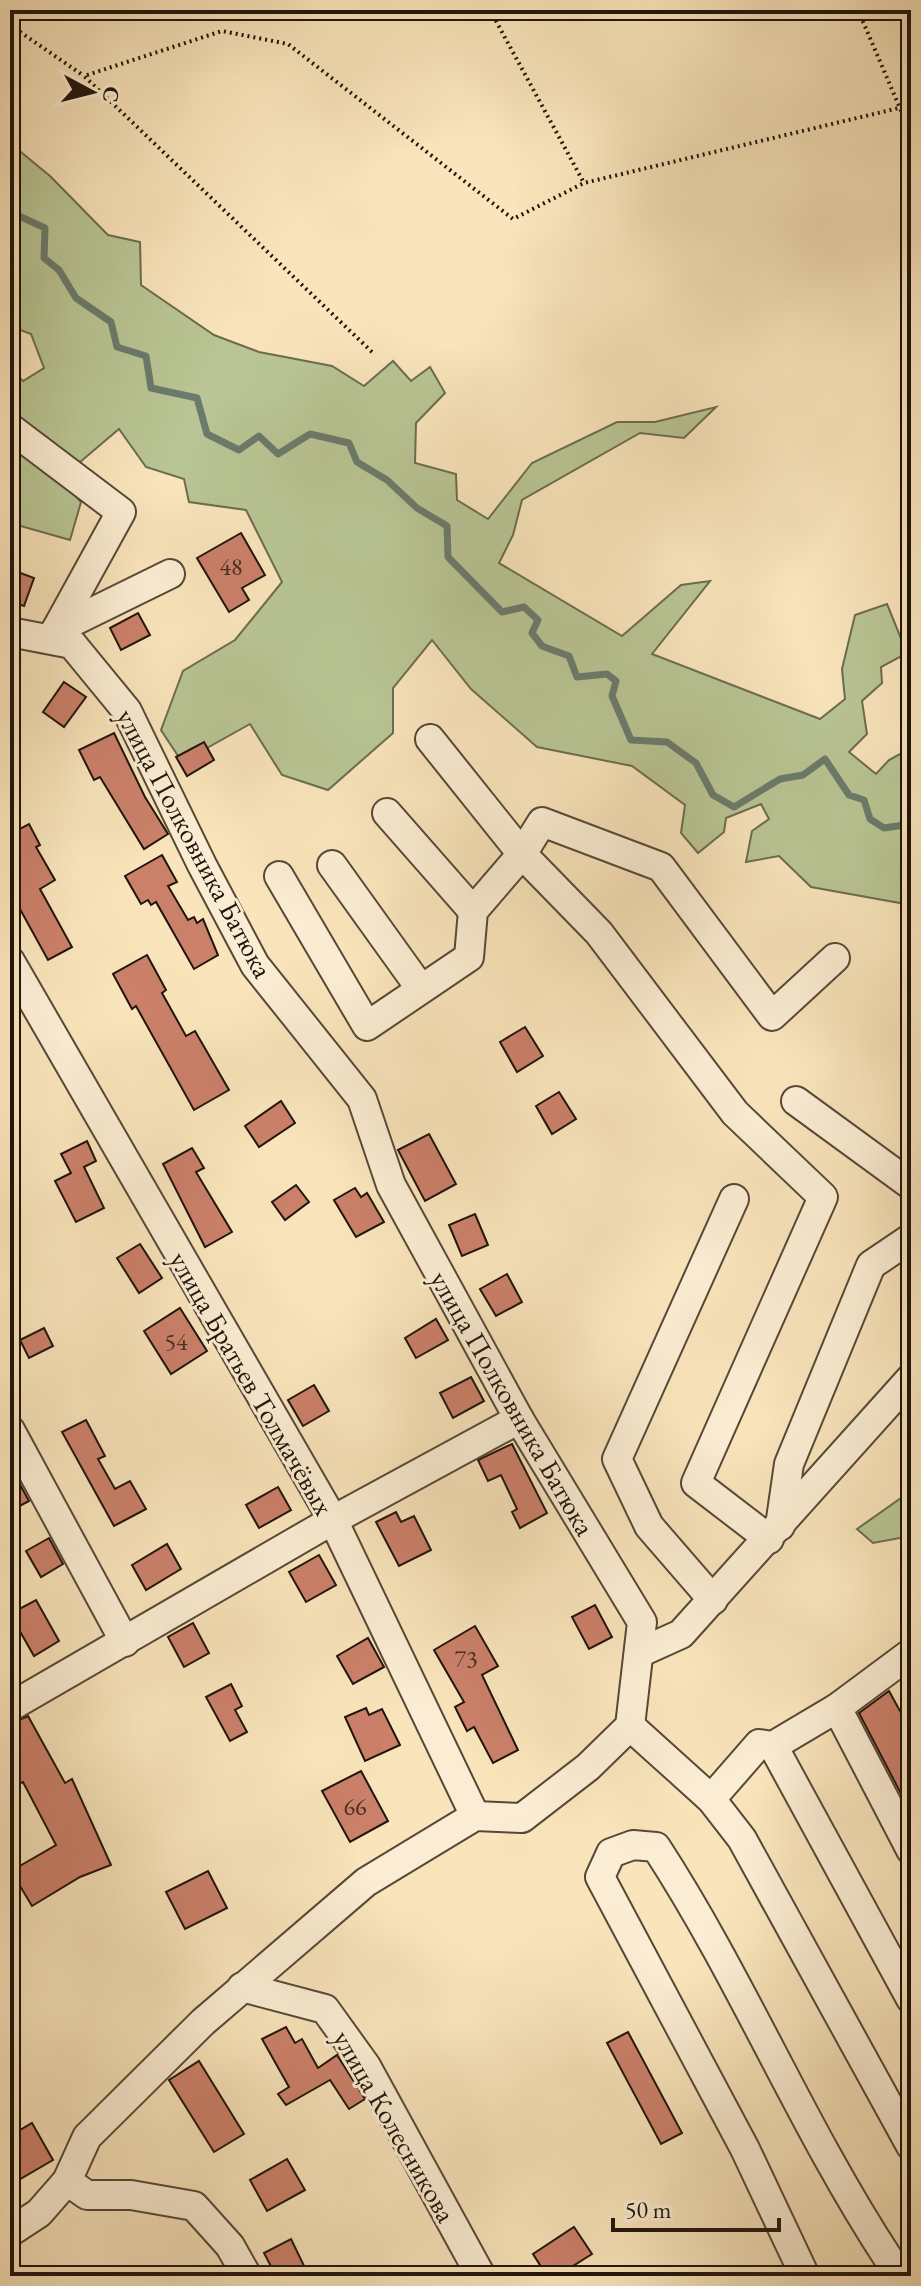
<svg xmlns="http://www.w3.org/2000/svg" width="921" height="2286" font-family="'EB Garamond',serif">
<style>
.green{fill:#b9c594;stroke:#6c6c50;stroke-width:2}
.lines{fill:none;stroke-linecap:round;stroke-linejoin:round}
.stream{stroke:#6b7b6c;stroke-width:7}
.building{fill:#cb806a;stroke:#1f140b;stroke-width:2}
.minor-casing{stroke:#564837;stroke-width:32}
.path{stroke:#1f140b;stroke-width:4;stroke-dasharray:2 4;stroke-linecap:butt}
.minor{stroke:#fbedd3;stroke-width:28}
.labels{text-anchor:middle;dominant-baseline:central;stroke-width:6;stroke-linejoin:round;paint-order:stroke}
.number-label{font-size:24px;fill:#4a2f23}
.street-label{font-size:28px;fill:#1f140b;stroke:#fbedd3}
</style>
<rect width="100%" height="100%" fill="#f9e4bb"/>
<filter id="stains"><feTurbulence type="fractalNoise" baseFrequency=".0025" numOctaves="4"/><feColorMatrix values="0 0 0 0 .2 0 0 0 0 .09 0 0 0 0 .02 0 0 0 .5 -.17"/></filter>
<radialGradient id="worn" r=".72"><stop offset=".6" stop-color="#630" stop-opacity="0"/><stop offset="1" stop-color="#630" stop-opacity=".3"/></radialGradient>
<g class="green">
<polygon points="10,143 50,176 108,235 140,242 141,285 214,335 259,352 332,366 364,386 393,361 411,381 430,367 445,393 416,423 415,463 456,474 457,500 488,519 532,463 617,422 655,422 716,407 684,438 640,433 522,500 513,535 499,563 622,636 681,585 710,581 652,654 820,719 845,699 842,669 855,615 887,604 907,653 881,667 882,683 862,701 867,734 849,752 876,774 889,760 911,748 911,782 906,789 911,792 911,905 811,887 779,856 746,862 752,831 769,819 761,804 726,818 724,832 698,853 681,833 685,805 632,766 537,747 471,689 432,640 393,688 393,733 328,790 282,775 250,724 182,762 161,730 183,671 235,640 282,582 246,510 189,502 184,479 146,467 119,429 60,479 81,502 70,540 10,523 10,375 14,372 23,381 44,368 31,334 10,326"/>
<polygon points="911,1491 911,1536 873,1543 857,1529"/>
</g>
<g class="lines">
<polyline class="stream" points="10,206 19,216 45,228 44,258 59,270 76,298 111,322 117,347 146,356 151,388 197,398 207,434 239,450 259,436 278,454 310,434 349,443 357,462 387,480 417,508 447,526 448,557 502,612 524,607 538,620 532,633 542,646 569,656 577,677 607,674 616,681 612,696 631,740 667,742 696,763 713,795 734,807 780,779 803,775 825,759 849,795 864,800 870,819 884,828 911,824"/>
</g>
<g class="building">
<polygon points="241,533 265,575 242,588 249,600 229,612 197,558"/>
<polygon points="10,569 34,578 24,606 10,601"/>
<polygon points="138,613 150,635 121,650 110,628"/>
<polygon points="64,682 86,697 64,727 43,712"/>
<polygon points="114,733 145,797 168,834 144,849 100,777 94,780 79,750"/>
<polygon points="204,742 214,760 187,776 176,757"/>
<polygon points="29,824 40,845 36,847 55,880 40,889 72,947 48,960 10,891 10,834"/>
<polygon points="162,855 177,882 168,886 188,920 194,917 197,923 203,919 218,955 194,969 156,902 151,905 148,900 141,904 125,876"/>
<polygon points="147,955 166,990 162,993 186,1036 195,1031 229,1090 194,1110 136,1006 132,1009 113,974"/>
<polygon points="525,1027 543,1056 517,1072 500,1042"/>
<polygon points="559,1092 576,1119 552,1134 536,1106"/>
<polygon points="281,1101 295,1123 259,1147 245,1126"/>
<polygon points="429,1134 456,1184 425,1201 398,1150"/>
<polygon points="87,1141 96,1161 84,1167 104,1208 76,1222 55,1181 71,1173 61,1154"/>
<polygon points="192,1148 204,1168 196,1172 232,1232 205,1247 163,1164"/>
<polygon points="296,1185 309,1202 285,1220 272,1202"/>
<polygon points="355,1188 361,1197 367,1193 384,1222 356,1237 334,1200"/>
<polygon points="475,1214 488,1245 462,1256 449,1225"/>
<polygon points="140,1244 162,1278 139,1293 117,1258"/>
<polygon points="507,1274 522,1302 496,1316 480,1289"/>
<polygon points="180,1308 207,1351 171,1374 144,1331"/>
<polygon points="436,1319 448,1340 416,1358 405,1338"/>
<polygon points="44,1328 53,1346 29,1358 20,1340"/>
<polygon points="471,1377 484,1401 453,1418 440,1393"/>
<polygon points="314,1385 329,1411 303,1426 288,1400"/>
<polygon points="86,1420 105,1456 98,1459 115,1489 130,1481 146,1509 114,1526 62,1432"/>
<polygon points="512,1444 547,1513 520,1528 512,1512 517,1509 501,1475 488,1481 478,1460"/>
<polygon points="10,1466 29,1501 10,1511"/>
<polygon points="278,1487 291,1510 259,1528 246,1505"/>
<polygon points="396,1512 401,1522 414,1516 431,1550 399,1566 376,1522"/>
<polygon points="49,1538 63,1564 41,1577 26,1551"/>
<polygon points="167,1544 181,1569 146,1590 132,1565"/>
<polygon points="319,1555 336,1585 306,1602 289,1572"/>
<polygon points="36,1600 59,1641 34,1656 10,1614"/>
<polygon points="595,1605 612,1637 589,1649 572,1617"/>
<polygon points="193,1623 209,1653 184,1667 168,1637"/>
<polygon points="475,1626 498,1666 482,1675 518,1750 493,1763 474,1727 467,1731 455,1707 464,1702 434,1650"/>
<polygon points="368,1638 384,1667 353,1684 337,1656"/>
<polygon points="231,1684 242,1706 235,1710 247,1732 230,1741 206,1697"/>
<polygon points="889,1691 911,1731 911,1813 859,1713"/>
<polygon points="366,1708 369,1715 382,1709 400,1745 365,1761 345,1717"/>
<polygon points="28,1716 65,1783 72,1779 111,1865 80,1877 32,1906 11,1871 56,1845 23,1782 10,1789 10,1724"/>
<polygon points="361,1771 388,1821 350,1842 322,1791"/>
<polygon points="208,1871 227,1908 185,1929 166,1892"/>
<polygon points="286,2027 295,2043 302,2039 318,2068 337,2055 365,2099 349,2109 330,2080 286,2105 278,2094 289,2087 262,2039"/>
<polygon points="628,2032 682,2133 661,2144 607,2043"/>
<polygon points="199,2061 244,2134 214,2152 169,2080"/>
<polygon points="32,2123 53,2160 10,2185 10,2136"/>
<polygon points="287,2159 305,2190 267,2211 250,2180"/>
<polygon points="574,2227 592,2254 557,2276 547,2276 533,2254"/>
<polygon points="291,2239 306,2270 294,2276 276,2276 264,2253"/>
</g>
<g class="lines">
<g class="minor-casing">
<g id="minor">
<polyline points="10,428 121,512 56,630 72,644"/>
<polyline points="56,630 170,574"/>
<polyline points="10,632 72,644 127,711 202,865 255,965 362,1099 391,1185 519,1419 642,1622 630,1726 588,1767 522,1818 475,1816 366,1882 203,2022 87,2137 67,2181 39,2213 10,2232"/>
<polyline points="387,813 473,911"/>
<polyline points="332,865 421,989"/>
<polyline points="279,876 367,1026 469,957 473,911 522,854 430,739"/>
<polyline points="10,961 333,1520 475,1816"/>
<polyline points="796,1101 911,1185"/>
<polyline points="10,1430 125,1642"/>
<polyline points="780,1526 789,1464 871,1265 911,1238"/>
<polyline points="769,1539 696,1483 823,1197 735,1113 599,933 522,854 542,822 661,867 772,1016 835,958"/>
<polyline points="713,1600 649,1526 617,1459 734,1199"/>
<polyline points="639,1653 681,1634 911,1378"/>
<polyline points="10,1707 333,1520 519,1419"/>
<polyline points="837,1708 911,1653"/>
<polyline points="630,1726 711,1799 742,1839 911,2146"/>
<polyline points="773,1746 911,1999"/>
<polyline points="711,1799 759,1744 773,1746 837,1708 911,1850"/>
<polyline points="242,1987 325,2009 366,2066 481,2276"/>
<polyline points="67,2181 87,2195 131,2195 194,2206 230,2246 247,2276"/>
<path d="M 805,2276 L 745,2149 L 600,1877 L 611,1853 L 633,1845 L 656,1847 C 742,1979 802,2127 888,2258"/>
</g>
</g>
<g class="path">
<polyline points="490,10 584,183"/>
<polyline points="858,10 911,134"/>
<polyline points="10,25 84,76"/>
<polyline points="372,352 84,76 222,31 288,44 513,219 584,183 899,108"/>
</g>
<use href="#minor" class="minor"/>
</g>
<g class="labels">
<g class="number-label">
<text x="231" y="566">48</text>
<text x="176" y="1341">54</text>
<text x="466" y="1658">73</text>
<text x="355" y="1806">66</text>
</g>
<g class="street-label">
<text transform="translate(195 843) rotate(62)">улица Полковника Батюка</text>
<text transform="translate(252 1383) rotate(60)">улица Братьев Толмачёвых</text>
<text transform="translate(513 1403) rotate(60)">улица Полковника Батюка</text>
<text transform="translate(395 2126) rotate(60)">улица Колесникова</text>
</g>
</g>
<rect width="921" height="2286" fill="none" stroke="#f9e4bb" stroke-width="40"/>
<rect x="12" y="12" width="897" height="2262" fill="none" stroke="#1f140b" stroke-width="4"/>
<rect x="20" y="20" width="881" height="2246" fill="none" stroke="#1f140b" stroke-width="2"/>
<g transform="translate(92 92) rotate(97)" stroke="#fbedd3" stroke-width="6" paint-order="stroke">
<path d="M0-6L14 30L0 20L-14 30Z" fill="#1f140b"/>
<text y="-12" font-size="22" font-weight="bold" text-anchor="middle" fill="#1f140b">С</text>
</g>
<path d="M613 2218v12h166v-12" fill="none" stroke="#1f140b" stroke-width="4"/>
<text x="625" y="2218" font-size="24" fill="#1f140b" stroke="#fbedd3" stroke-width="6" paint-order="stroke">50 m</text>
<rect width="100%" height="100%" filter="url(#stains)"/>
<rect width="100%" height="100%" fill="url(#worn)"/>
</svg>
